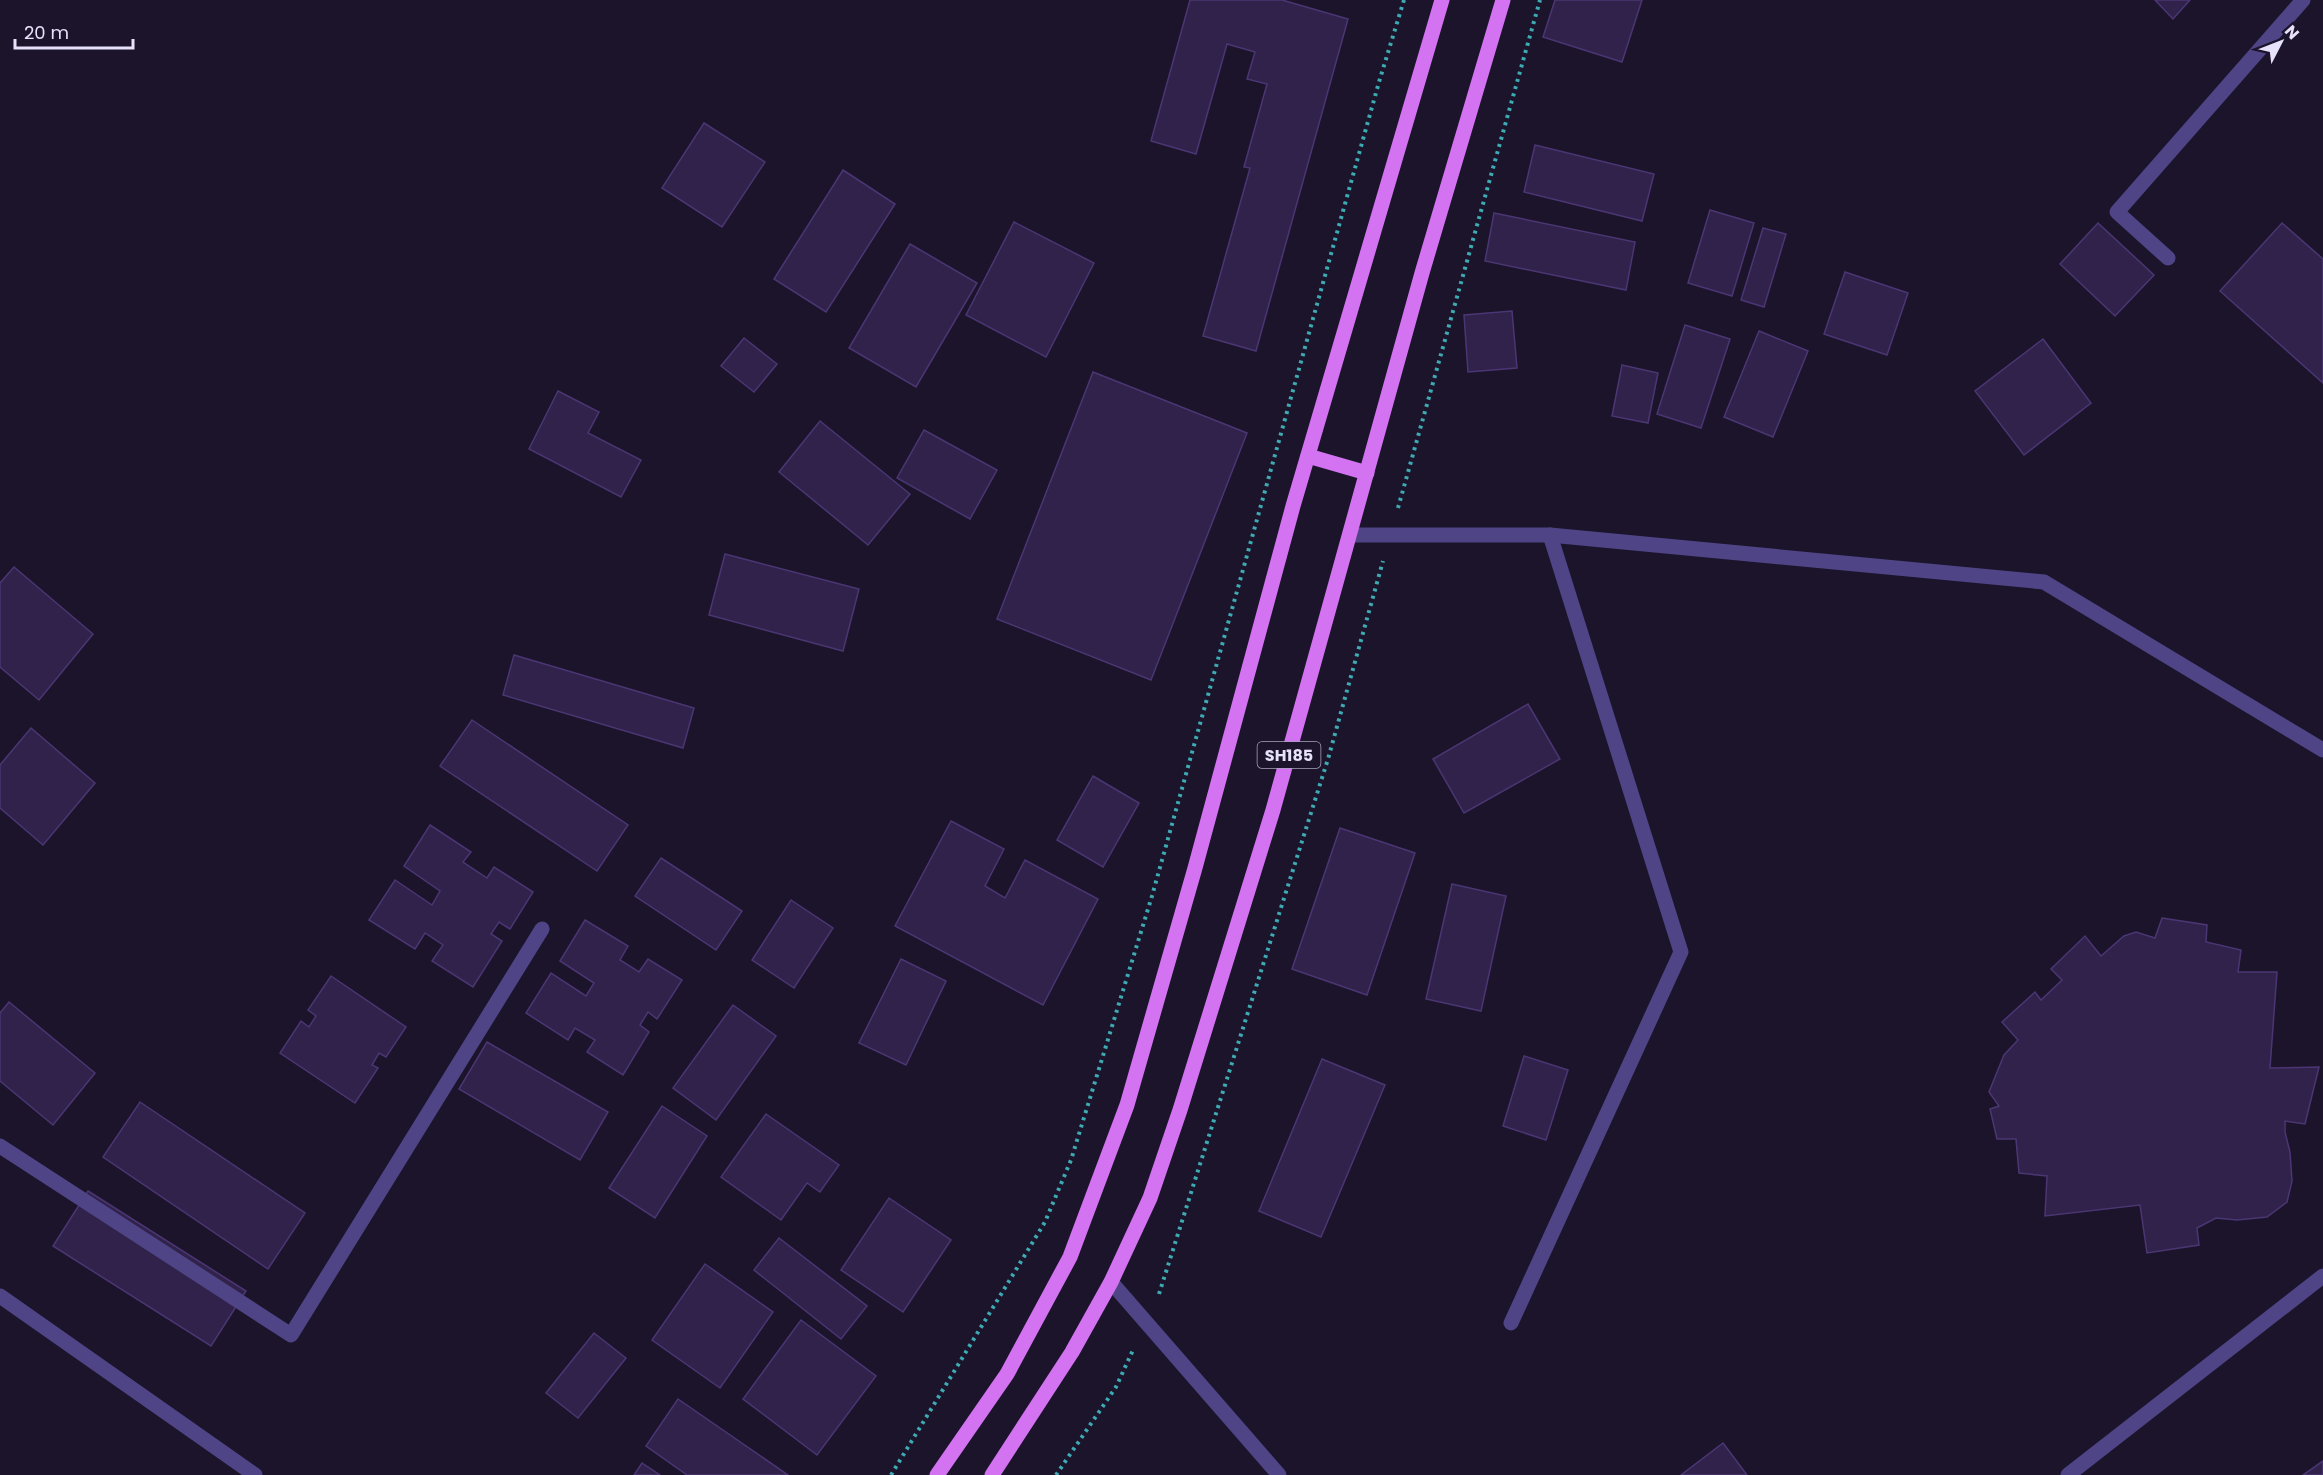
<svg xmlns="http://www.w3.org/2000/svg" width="2323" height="1475" font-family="Poppins,sans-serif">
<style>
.building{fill:#30224a;stroke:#4b3674;stroke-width:1.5}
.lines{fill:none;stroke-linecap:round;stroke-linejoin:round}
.path{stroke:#3eaab3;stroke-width:4;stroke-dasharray:3 4.5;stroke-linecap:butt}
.minor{stroke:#4f4485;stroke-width:15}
.major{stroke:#d373f1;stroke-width:15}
.labels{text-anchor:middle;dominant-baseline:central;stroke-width:4.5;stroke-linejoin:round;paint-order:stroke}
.shield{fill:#1b142b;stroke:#aaa4bd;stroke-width:1.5}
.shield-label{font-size:16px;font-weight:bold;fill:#e8e1fc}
</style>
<rect width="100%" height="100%" fill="#1b142b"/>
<g class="building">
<polygon points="1190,0 1282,0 1348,19 1256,351 1203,336 1250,168 1244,167 1267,84 1247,79 1255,52 1227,44 1196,154 1151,141"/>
<polygon points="1555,0 1642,0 1622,62 1543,37"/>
<polygon points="2155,0 2190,0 2173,19"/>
<polygon points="704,123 765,162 722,227 662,188"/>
<polygon points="1535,145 1654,174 1642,221 1524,192"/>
<polygon points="843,170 895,204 826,312 774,279"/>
<polygon points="1710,210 1754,223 1732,296 1688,283"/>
<polygon points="1494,213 1635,242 1626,290 1485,261"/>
<polygon points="1014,222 1094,263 1046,357 966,315"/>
<polygon points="2098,223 2154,275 2115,316 2060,264"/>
<polygon points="2282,223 2323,259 2323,383 2220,291"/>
<polygon points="1763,228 1786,234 1764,307 1741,300"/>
<polygon points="910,244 977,283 916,387 849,348"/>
<polygon points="1845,272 1908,293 1887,355 1824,334"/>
<polygon points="1512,311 1517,368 1468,372 1464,315"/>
<polygon points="1685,325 1730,339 1701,428 1657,414"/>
<polygon points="1759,331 1808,351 1773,437 1724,417"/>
<polygon points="744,338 777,364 754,392 721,366"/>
<polygon points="2043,339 2091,403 2024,455 1975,391"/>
<polygon points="1622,365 1658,373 1648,423 1612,416"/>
<polygon points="1093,372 1247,433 1151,680 997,619"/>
<polygon points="558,391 599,412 588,433 641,460 621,497 529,449"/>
<polygon points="820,421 910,494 868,545 779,472"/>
<polygon points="924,430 997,470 970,519 897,478"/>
<polygon points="725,554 859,589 843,651 709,615"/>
<polygon points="14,567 93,634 39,700 0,667 0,583"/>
<polygon points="514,655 694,708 683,748 503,695"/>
<polygon points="1528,704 1560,759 1464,813 1433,759"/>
<polygon points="472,720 628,825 597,871 440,766"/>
<polygon points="31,728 95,783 43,845 0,808 0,765"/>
<polygon points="1093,776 1139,803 1103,867 1057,840"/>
<polygon points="951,821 1004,849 985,886 1005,898 1025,860 1098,899 1043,1005 895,926"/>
<polygon points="430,825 471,852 463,862 487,878 494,867 533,892 510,929 499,922 491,934 502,941 473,987 432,961 443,945 425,933 415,949 369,920 395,880 432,905 440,891 404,866"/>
<polygon points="1340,828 1415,853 1367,995 1292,969"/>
<polygon points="661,858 742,911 716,950 635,896"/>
<polygon points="1452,884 1506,896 1481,1011 1426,999"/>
<polygon points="791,900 833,928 794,988 752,960"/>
<polygon points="2162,918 2207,925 2206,942 2241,950 2238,972 2277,972 2270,1068 2319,1067 2305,1124 2285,1121 2285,1132 2290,1152 2292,1181 2287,1202 2267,1217 2237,1220 2216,1218 2197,1228 2199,1245 2147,1253 2140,1205 2045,1216 2047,1176 2019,1173 2016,1139 1997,1139 1990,1109 1999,1106 1989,1092 2004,1055 2018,1040 2002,1022 2035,992 2041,1000 2062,980 2051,969 2085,936 2101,956 2124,936 2136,932 2155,938"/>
<polygon points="585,920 628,946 620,960 639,972 648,959 682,980 657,1019 648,1012 640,1025 649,1032 623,1075 587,1052 595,1040 575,1028 568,1040 526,1013 551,973 586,996 594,983 560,961"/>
<polygon points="901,959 946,981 906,1065 859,1043"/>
<polygon points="331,976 406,1027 386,1057 379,1053 372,1065 378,1068 355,1103 280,1053 301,1021 309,1027 316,1016 308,1010"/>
<polygon points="9,1002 95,1073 53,1125 0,1081 0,1013"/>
<polygon points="733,1005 776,1036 716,1120 673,1088"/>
<polygon points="487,1042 608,1112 580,1160 459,1089"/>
<polygon points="1524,1056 1568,1070 1546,1140 1503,1126"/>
<polygon points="1322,1059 1385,1085 1321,1237 1259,1211"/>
<polygon points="140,1102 305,1213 268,1269 103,1157"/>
<polygon points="662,1106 707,1136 655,1218 609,1188"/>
<polygon points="766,1114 839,1165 820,1192 807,1183 781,1220 721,1177"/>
<polygon points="88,1191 246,1291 211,1346 53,1246"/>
<polygon points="889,1198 951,1240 903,1312 841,1270"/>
<polygon points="779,1238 867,1306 841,1339 754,1270"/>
<polygon points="705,1264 773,1312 720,1388 652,1340"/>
<polygon points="801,1320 876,1376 817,1455 743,1399"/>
<polygon points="594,1333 626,1358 578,1418 546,1393"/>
<polygon points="678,1399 788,1475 687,1475 646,1446"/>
<polygon points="1723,1443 1747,1475 1681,1475"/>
<polygon points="2323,1461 2323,1475 2303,1475"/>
<polygon points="642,1463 660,1475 634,1475"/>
</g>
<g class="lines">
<g class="path">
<polyline points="1398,508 1540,0"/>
<polyline points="1159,1294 1328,759 1383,561"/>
<polyline points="891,1475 1045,1222 1071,1160 1152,896 1379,82 1404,0"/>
<polyline points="1056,1475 1116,1387 1133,1350"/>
</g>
<g class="minor">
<polyline points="2168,258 2117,212 2303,0"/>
<polyline points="1350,535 1550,535 2044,582 2323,750"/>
<polyline points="0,1146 291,1335 542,929"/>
<polyline points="1111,1282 1279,1475"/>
<polyline points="0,1296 255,1475"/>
<polyline points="1511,1323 1681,952 1550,535"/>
<polyline points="2068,1475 2323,1276"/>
</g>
<g class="major">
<polyline points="1308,456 1367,473"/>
<polyline points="937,1475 1007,1374 1070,1257 1127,1105 1195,868 1293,506 1442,0"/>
<polyline points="992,1475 1072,1352 1111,1282 1150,1198 1180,1110 1273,810 1422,273 1503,0"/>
</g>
</g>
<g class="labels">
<rect class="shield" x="1257.5" y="742" width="63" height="26" rx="4.5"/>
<g class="shield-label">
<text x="1289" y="755">SH185</text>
</g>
</g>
<g transform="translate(2281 42) rotate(48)" stroke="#1b142b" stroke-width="4.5" paint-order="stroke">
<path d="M0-4.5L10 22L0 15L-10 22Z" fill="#e8e1fc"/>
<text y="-9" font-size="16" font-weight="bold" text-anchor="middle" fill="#e8e1fc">N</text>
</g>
<path d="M15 39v9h118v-9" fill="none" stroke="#e8e1fc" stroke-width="3"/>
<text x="24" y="39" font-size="18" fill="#e8e1fc" stroke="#1b142b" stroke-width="4.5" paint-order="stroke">20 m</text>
</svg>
